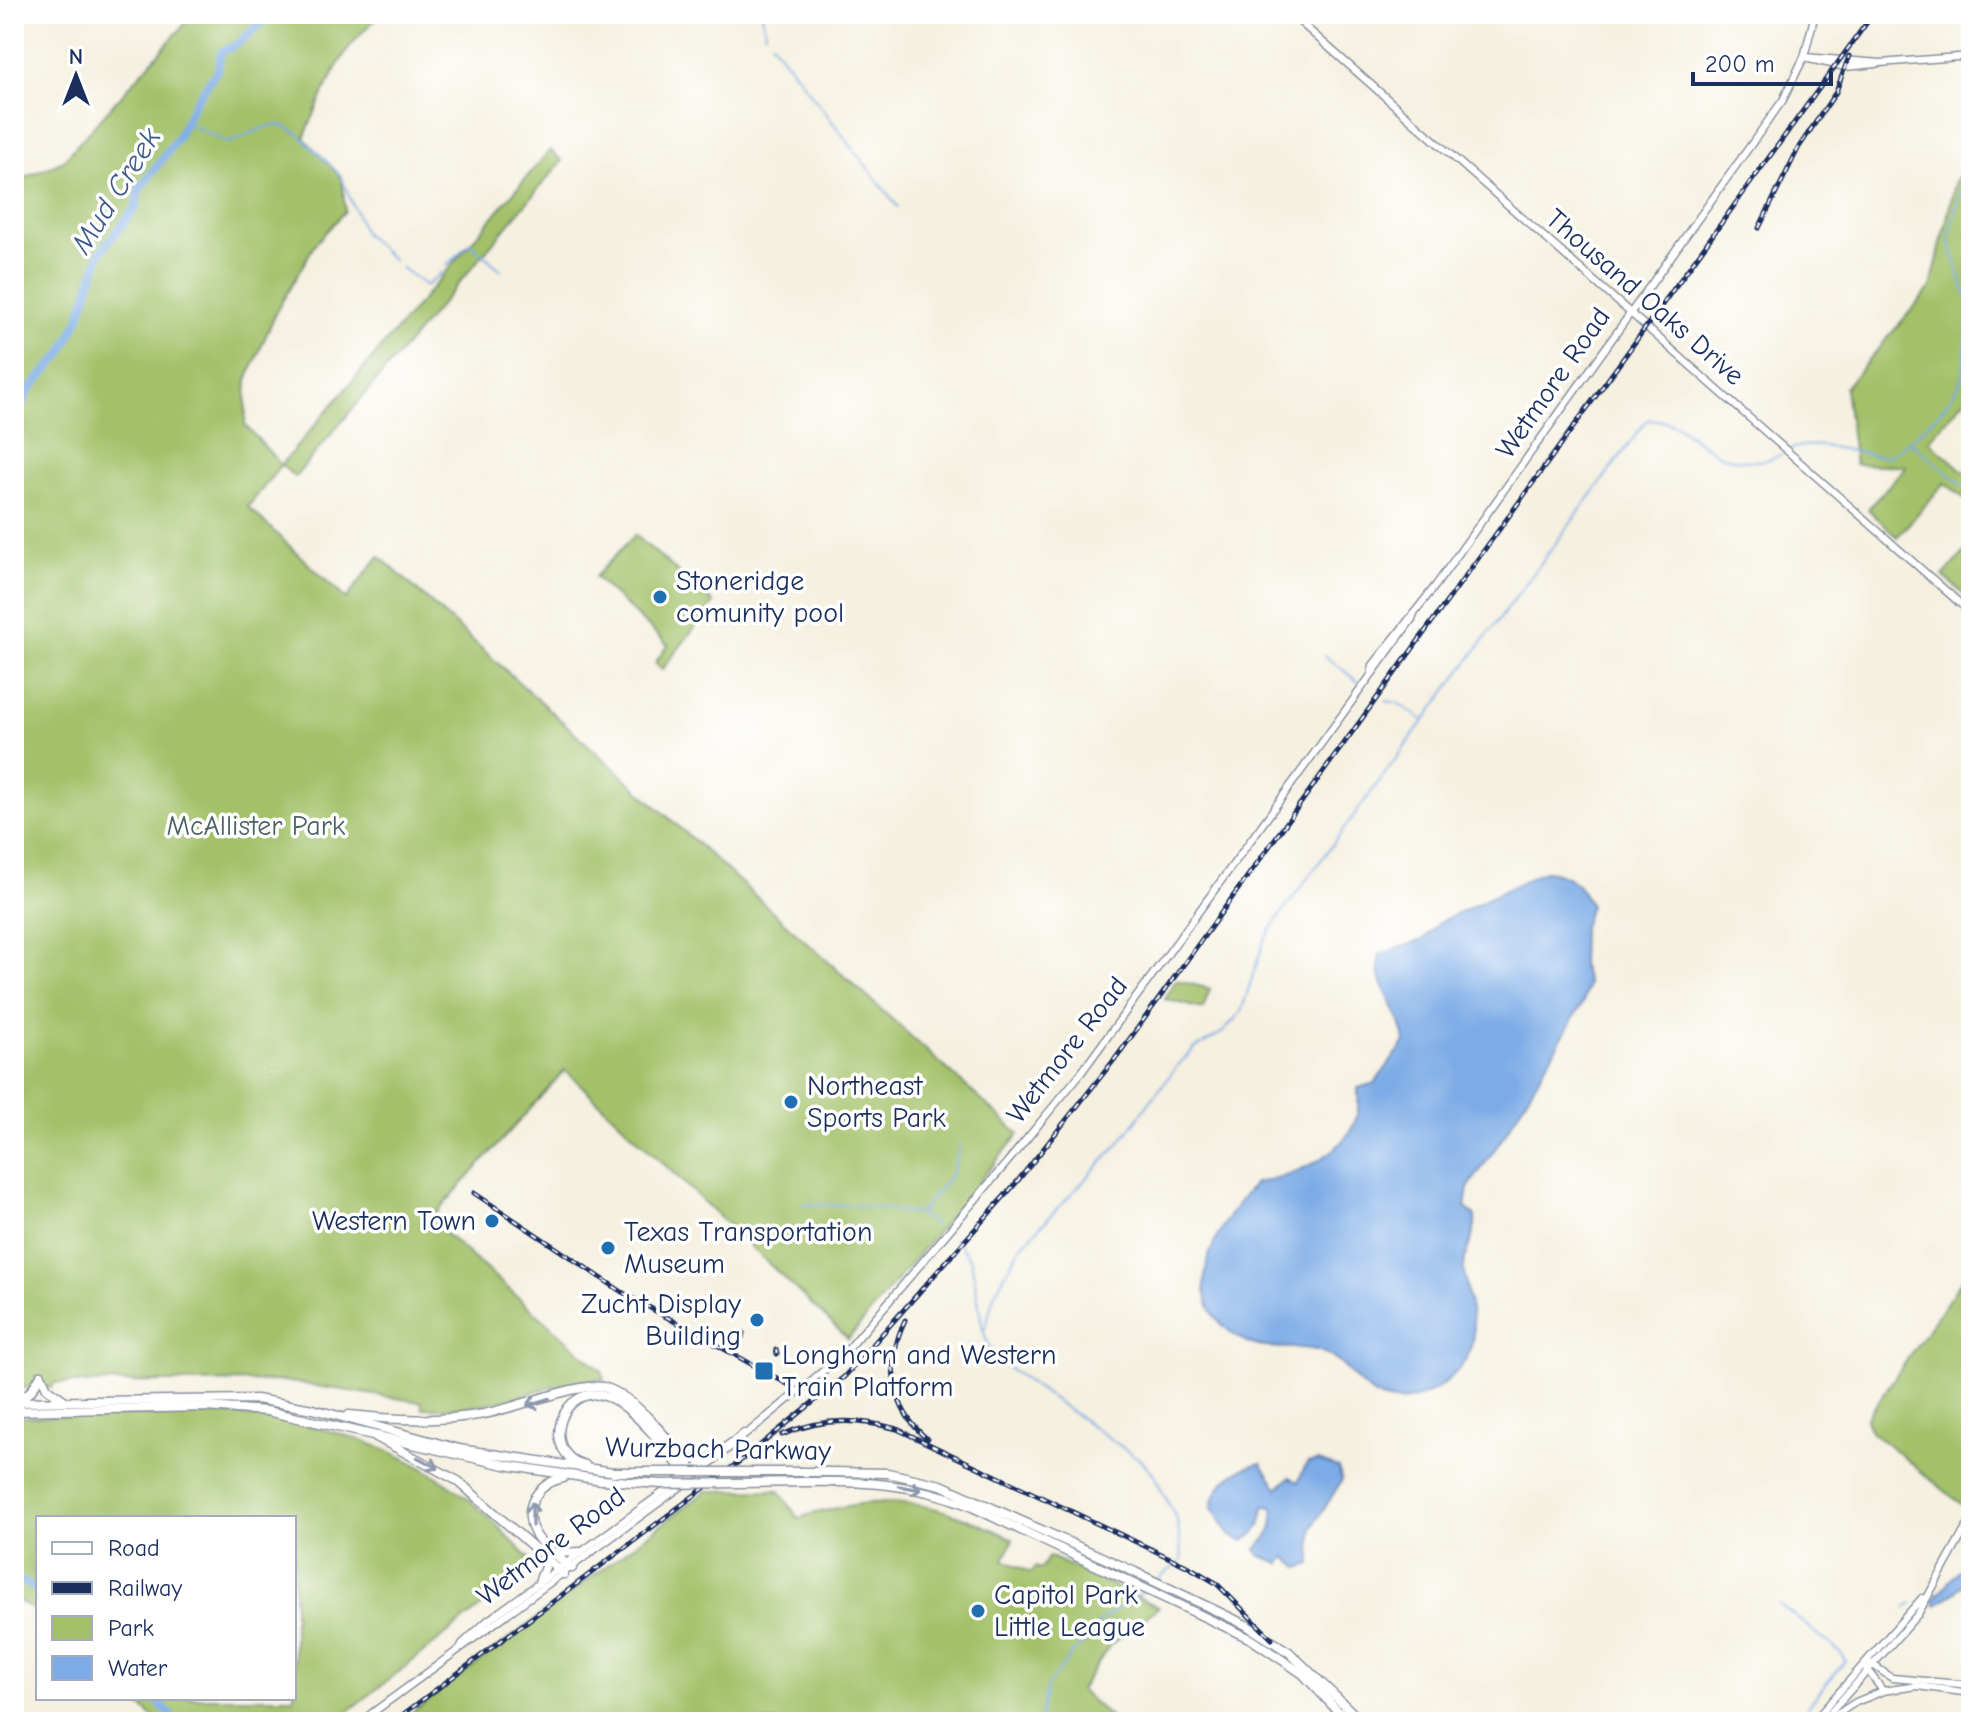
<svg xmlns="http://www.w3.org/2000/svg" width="1985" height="1736" font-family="'Comic Neue',sans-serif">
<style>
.green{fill:#a3c169;stroke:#5f7864;stroke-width:2}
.water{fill:#7cabe6;stroke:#4c6da2;stroke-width:2}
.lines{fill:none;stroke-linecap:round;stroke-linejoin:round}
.stream{stroke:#7cabe6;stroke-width:2}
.river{stroke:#7cabe6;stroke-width:8}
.secondary-casing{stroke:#88909e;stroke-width:9}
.highway-casing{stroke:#88909e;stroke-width:11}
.secondary{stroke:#fff;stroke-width:6}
.highway{stroke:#fff;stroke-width:8}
.rail-casing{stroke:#1b2f5e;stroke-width:5}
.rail{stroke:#fff;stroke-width:2;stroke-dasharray:6;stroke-linecap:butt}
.highway-bridge-casing{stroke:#88909e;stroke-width:11;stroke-linecap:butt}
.highway-bridge{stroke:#fff;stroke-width:8}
.oneway{stroke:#8d97ae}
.poi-dot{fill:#1f6fb2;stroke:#fff;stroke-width:3}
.labels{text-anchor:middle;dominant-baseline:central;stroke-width:7;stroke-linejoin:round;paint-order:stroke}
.street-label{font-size:28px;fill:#1b2f5e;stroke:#fff}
.poi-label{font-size:28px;fill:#1b2f5e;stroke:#fff;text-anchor:start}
.park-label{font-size:28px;fill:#4b6262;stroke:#fff}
.water-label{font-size:30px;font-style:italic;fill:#3d5a8e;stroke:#fff}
</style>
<rect width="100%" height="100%" fill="#fff"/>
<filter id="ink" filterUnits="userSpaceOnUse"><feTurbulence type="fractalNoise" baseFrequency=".0125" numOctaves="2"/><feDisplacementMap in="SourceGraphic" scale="16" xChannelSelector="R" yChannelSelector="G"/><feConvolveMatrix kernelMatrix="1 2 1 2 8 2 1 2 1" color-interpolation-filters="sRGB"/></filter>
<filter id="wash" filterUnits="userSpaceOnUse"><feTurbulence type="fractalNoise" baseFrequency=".006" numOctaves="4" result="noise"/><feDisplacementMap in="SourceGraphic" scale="32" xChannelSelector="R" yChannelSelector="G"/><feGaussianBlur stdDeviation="1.8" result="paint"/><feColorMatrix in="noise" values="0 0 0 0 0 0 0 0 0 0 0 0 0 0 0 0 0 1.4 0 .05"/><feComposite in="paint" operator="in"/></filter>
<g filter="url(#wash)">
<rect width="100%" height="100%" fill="#f5f0df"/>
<g class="green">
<path d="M 189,14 L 383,14 C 340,45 325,90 304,138 L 342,178 L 345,211 L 315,244 L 276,312 L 247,380 L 245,425 L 281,465 L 550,150 L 562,161 L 295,477 L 281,465 L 248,507 L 346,599 L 379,556 L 1019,1134 L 848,1339 L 565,1070 L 430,1220 L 602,1371 L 604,1380 C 569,1377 539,1392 505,1400 C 478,1406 449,1409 422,1408 L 422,1402 L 283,1381 L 54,1383 L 52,1387 L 14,1388 L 14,182 L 62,162 L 184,25 Z"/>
<polygon points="1971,158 1971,392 1929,441 1971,478 1971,504 1945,483 1897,537 1868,509 1906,466 1855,464 1845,388 1931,287 1956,180"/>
<polygon points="635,535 714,603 662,670 655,663 668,645 595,577"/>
<polygon points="1971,545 1971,601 1943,576"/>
<polygon points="1176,980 1210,989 1203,1009 1165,999"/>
<polygon points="1971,1267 1971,1500 1966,1508 1871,1431 1866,1419"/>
<path d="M 223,1414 C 309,1421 388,1439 458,1491 C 484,1509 506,1536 529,1558 L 527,1571 L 335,1722 L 158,1722 L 132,1698 L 294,1698 L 294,1518 L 38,1518 L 38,1613 L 14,1598 L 14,1417 Z"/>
<path d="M 779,1490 L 798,1518 C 890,1491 928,1499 1013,1539 L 1004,1560 L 1031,1573 L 1035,1567 L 1041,1569 L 1049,1556 L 1159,1607 L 1110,1645 L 1080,1690 L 1115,1722 L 399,1722 L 706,1491 Z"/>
</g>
<g class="water">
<path d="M 1544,871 C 1567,872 1582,886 1590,906 L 1582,930 L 1581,964 L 1588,984 L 1583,1002 L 1504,1136 L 1468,1188 L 1465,1207 L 1475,1216 C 1477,1238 1464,1247 1464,1268 C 1465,1292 1478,1323 1471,1346 C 1462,1380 1413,1412 1379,1397 C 1355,1386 1344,1357 1316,1350 C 1292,1344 1268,1353 1245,1341 C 1170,1302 1215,1228 1255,1183 C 1290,1177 1343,1157 1356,1119 C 1360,1110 1358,1097 1358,1088 L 1375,1083 L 1405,1042 C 1402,1011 1372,984 1380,954 L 1423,940 L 1440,922 Z"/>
<path d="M 1318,1461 L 1338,1468 L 1342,1480 L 1312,1528 L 1311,1564 L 1299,1568 L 1286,1557 L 1280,1564 L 1259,1555 L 1256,1549 C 1271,1537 1274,1526 1273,1507 L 1264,1506 C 1262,1523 1260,1533 1243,1541 L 1231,1536 L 1212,1508 C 1215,1482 1236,1469 1261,1463 L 1278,1488 L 1290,1477 L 1298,1482 L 1307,1463 Z"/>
<polygon points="1971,1556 1971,1579 1936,1606 1933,1600"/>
</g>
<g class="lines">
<g class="stream">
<polyline points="762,14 765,33"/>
<polyline points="771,42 898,207"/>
<polyline points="185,122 228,143 268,126 281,125 298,133 341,176 364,233 394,261"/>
<polyline points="446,266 470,243 501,270"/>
<polyline points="400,267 426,286 442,272"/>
<polyline points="1961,281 1949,238 1963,180 1971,175"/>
<polyline points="1962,283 1970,304 1963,373"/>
<polyline points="1910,442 1971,492"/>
<path d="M 1790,450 C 1809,437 1864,456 1888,457 C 1918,436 1948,409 1963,376"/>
<polyline points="1324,655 1361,684"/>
<polyline points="1386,701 1398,703 1423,720"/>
<polyline points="803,1204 863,1206 919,1214 935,1225"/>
<polyline points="920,1213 953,1172 960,1143"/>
<polyline points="954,1238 971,1260 983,1330"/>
<path d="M 1157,1580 L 1182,1560 L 1177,1520 L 1153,1473 L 1142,1461 L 993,1357 L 984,1333 L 994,1295 L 1020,1248 L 1117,1146 L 1177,1066 L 1194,1049 L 1223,1032 L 1241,1012 L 1264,941 L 1278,918 L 1647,420 C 1692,416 1698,463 1754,461 C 1765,461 1775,459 1784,453"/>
<polyline points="1779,1604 1841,1653 1845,1661 1795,1722"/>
<polyline points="1907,1608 1912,1603"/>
<polyline points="1039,1722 1047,1686 1078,1647 1088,1641 1099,1622 1143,1591"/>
</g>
<g class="river">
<polyline points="19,410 30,389 61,355 79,319 101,251 137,206 138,191 177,139 195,102 218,69 221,52 237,44 272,14"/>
<polyline points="14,417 14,416"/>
<polyline points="14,1577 38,1590"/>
<polyline points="155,1698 176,1722"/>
</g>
</g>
</g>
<g filter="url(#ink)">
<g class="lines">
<g class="secondary-casing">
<g id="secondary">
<polyline points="1291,14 1971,613"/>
<polyline points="1804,57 1880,63 1971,56"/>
<polyline points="1809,59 1845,67 1876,64"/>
<polyline points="1372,671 1373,665 1436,585 1783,100 1804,57 1815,14"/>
<polyline points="701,1471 845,1353 1015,1153 1081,1073 1412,619 1414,613"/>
<polyline points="462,1644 487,1621 744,1433"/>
<polyline points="1870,1663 1892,1678 1971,1685"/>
<polyline points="1866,1668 1883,1691 1917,1686 1971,1693"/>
<polyline points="360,1722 683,1485"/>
<polyline points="1813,1722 1922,1598"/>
<polyline points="1822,1722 1918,1614 1971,1519"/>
<polyline points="1825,1722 1856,1702 1883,1691"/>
</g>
</g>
<g class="highway-casing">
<g id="highway">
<polyline points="41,1375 47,1388 64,1400"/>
<polyline points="18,1400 31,1391 41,1375"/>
<polyline points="14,1402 256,1399 313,1409 459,1449 613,1472"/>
<polyline points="14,1411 205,1407 267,1411 505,1465 602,1480"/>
<path d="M 349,1415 C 395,1420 438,1422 484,1414 C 513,1409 579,1382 603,1387 C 636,1395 676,1449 696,1475"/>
<polyline points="376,1437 458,1481 564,1574"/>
<polyline points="686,1460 705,1459"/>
<path d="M 585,1465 C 538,1454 561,1380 608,1397 C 635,1407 672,1456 690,1480"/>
<polyline points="829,1472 888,1473 941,1485 1135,1572 1246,1625 1289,1652 1362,1722"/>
<path d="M 563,1478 C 535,1484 520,1512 537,1537 C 546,1549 560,1559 572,1568"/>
<path d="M 804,1482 C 861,1481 914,1483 968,1505 L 1251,1639 L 1303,1674 L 1348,1722"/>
<polyline points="554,1553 580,1552"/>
<polyline points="539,1582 545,1567 542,1553"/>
</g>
</g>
<use href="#secondary" class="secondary"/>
<use href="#highway" class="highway"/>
<g class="rail-casing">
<g id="rail">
<polyline points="1759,228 1799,147 1836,92 1849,56"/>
<polyline points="474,1193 625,1294 791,1386"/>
<path d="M 905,1320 C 885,1362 890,1407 927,1439"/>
<polyline points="742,1338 743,1333"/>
<polyline points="776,1350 777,1354"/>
<path d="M 782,1435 C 819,1418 858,1418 897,1429 L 1189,1567 L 1216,1583 L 1272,1639"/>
<polyline points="393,1722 748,1455 844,1377 1016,1183 1118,1055 1873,14"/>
</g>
</g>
<use href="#rail" class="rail"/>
<g class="highway-bridge-casing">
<g id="highway-bridge">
<polyline points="613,1472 829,1472"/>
<polyline points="602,1480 662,1484 804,1482"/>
</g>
</g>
<use href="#highway-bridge" class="highway-bridge"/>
</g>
<defs><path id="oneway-shaft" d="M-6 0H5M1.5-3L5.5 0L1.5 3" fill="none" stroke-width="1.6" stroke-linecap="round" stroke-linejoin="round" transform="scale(2)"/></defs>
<g class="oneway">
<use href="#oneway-shaft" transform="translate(538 1402) rotate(163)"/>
<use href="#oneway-shaft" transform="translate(428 1463) rotate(28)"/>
<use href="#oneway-shaft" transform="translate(910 1488) rotate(10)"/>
<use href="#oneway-shaft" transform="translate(532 1514) rotate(-90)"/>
</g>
</g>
<g class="poi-dot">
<circle cx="660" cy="597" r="8"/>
<circle cx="791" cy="1102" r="8"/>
<circle cx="492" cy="1221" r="8"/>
<circle cx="608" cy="1248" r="8"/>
<circle cx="757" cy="1320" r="8"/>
<rect x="754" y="1361" width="20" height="20" rx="4"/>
<circle cx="978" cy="1611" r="8"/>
</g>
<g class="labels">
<g class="street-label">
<text transform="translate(1645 297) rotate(41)">Thousand Oaks Drive</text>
<text transform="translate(1553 383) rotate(-55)">Wetmore Road</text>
<text transform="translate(1067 1050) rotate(-52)">Wetmore Road</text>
<text transform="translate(718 1449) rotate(1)">Wurzbach Parkway</text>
<text transform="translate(551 1546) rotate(-37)">Wetmore Road</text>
</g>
<g class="poi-label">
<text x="676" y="581">Stoneridge<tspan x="676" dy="32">comunity pool</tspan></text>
<text x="807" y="1086">Northeast<tspan x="807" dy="32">Sports Park</tspan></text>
<text x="476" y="1221" text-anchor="end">Western Town</text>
<text x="624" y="1232">Texas Transportation<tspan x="624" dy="32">Museum</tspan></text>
<text x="741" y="1304" text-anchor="end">Zucht Display<tspan x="741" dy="32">Building</tspan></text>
<text x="782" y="1355">Longhorn and Western<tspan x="782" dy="32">Train Platform</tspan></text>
<text x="994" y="1595">Capitol Park<tspan x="994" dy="32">Little League</tspan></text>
</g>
<g class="park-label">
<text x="256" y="826">McAllister Park</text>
</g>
<g class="water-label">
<text transform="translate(116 191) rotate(-58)">Mud Creek</text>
</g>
</g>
<rect width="1985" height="1736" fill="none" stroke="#fff" stroke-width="48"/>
<rect x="36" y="1516" width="260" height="184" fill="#ffffff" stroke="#a4acbf" stroke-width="2"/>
<rect x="52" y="1542" width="40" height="12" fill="#ffffff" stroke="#a4acbf" stroke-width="2"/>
<text x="108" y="1556" font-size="24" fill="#1b2f5e">Road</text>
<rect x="52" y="1582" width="40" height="12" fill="#1b2f5e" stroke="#a4acbf" stroke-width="2"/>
<text x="108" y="1596" font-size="24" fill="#1b2f5e">Railway</text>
<rect x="52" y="1616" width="40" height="24" fill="#a3c169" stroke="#a4acbf" stroke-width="2"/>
<text x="108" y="1636" font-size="24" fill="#1b2f5e">Park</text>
<rect x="52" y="1656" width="40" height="24" fill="#7cabe6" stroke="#a4acbf" stroke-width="2"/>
<text x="108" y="1676" font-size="24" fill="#1b2f5e">Water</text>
<g transform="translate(76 76)" stroke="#ffffff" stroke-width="6" paint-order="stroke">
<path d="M0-6L14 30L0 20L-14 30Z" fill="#1b2f5e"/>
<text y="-12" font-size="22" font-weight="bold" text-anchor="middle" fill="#1b2f5e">N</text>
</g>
<path d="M1693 72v12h138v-12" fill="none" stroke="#1b2f5e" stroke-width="4"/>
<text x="1705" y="72" font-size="24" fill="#1b2f5e" stroke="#ffffff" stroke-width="6" paint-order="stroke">200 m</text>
</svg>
